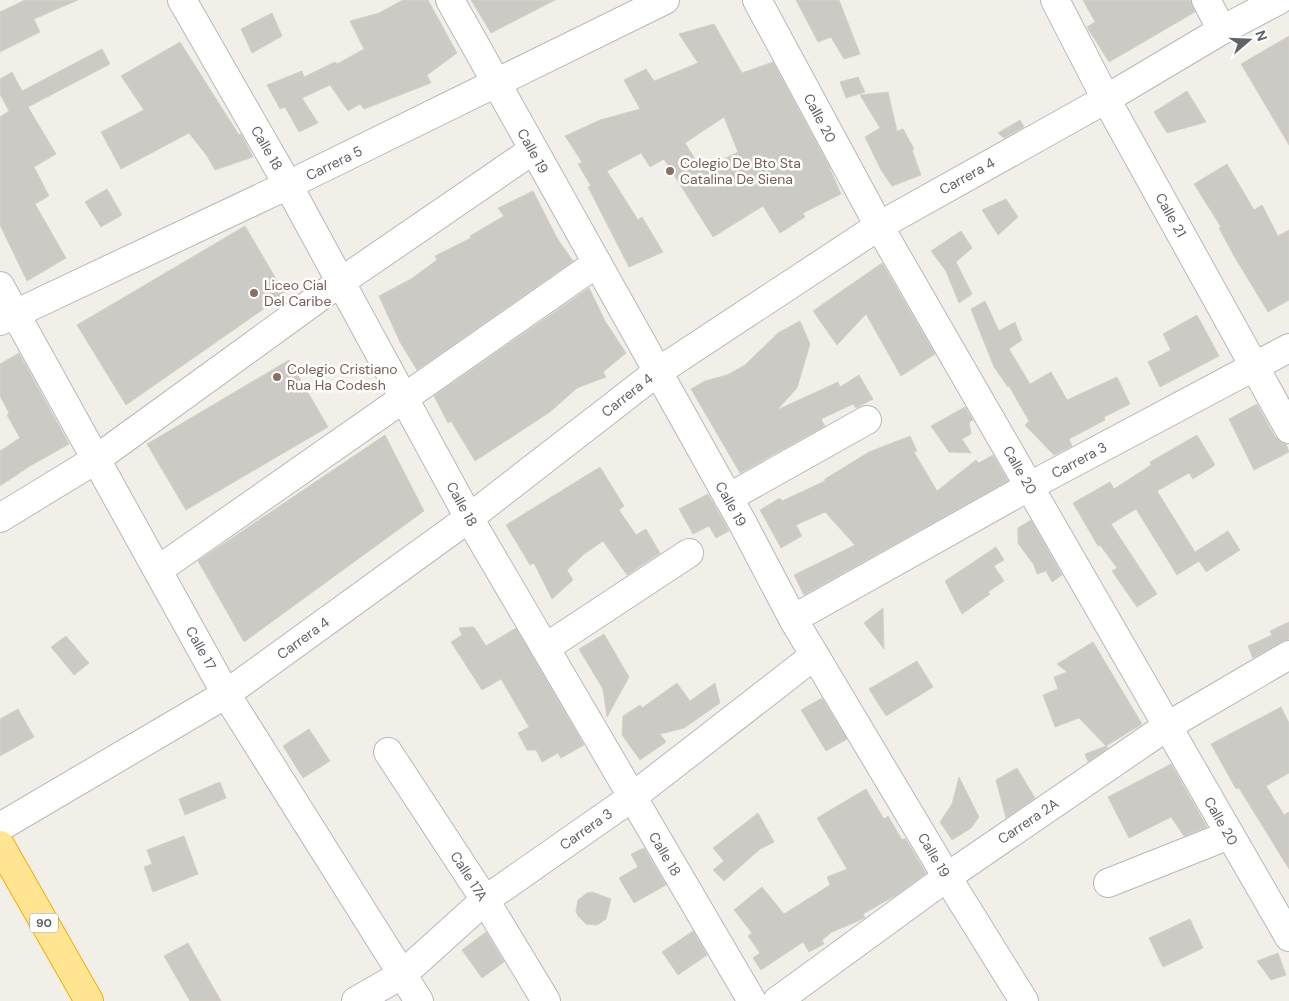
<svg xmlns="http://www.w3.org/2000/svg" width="1289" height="1001" font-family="'DM Sans',sans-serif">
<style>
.building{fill:#cccac4;stroke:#d6d1c5;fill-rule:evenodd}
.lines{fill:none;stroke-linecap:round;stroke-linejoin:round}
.minor-casing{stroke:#b5b8bc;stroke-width:30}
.highway-casing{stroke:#f8ad00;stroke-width:30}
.minor{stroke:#fff;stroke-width:28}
.highway{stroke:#ffe491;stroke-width:28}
.education-dot{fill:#8d6e63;stroke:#fff;stroke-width:2}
.labels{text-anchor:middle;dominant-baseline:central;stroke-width:5;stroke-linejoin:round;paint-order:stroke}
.shield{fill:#fff;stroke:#8f9295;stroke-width:1}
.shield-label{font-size:12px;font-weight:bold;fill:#5f6368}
.street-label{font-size:14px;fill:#5f6368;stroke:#fff}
.education-label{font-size:14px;fill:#785e54;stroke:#fff;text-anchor:start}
</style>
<rect width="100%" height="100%" fill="#f1efe7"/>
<g class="building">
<polygon points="25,0 78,0 34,19 40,32 0,52 0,12"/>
<polygon points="403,0 428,0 457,53 427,75 431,83 364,109 360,104 348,111 330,85 302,98 318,123 299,132 285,107 280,109 267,85 302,71 304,77 335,62 337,64 364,49 350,21 379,13"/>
<polygon points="471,0 555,0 491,33"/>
<polygon points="796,0 839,0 860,54 844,59 831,37 818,42"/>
<polygon points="1083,0 1190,0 1195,12 1109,62 1087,27 1095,22"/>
<polygon points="272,13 282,36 252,53 241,29"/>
<path d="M 714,24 L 742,73 L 773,62 L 828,164 L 841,194 L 803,213 L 805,217 L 780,233 L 763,206 L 713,237 L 664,159 L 650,167 L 641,153 L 607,171 L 638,220 L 642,217 L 663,252 L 629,267 L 588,187 L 591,186 L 578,164 L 582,162 L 565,136 L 600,120 L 640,109 L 624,80 L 646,69 L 654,81 L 698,63 L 679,34 ZM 724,117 L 738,152 L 702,170 L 685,143 Z"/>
<polygon points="1289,36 1289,145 1241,64"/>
<polygon points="180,42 239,135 241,134 253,157 215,170 207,156 189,133 121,169 101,132 144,110 121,76"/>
<polygon points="102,49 110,64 28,107 56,154 34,167 49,196 35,204 66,258 27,281 0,225 0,117 9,111 0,94 0,79 12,72 22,91"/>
<polygon points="858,77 865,92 846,98 840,82"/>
<polygon points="1187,91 1206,122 1167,133 1154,112"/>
<polygon points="888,92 897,131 903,129 914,149 912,150 921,175 892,186 881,170 865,137 880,128 860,95"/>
<polygon points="1020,120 1024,127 1004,138 998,133"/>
<polygon points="1227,164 1254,210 1262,205 1278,236 1289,230 1289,300 1268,312 1234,256 1219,228 1221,227 1194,184"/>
<polygon points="107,189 122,215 101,227 85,202"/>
<polygon points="533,191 557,238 573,261 417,370 400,342 379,296 411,279 437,260 435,256 471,238 470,236 504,216 498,208"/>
<polygon points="1006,199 1018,217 998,235 982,210"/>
<polygon points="245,226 285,294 126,405 77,325"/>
<polygon points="961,231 972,248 956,262 972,294 959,303 946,271 931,251"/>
<polygon points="882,263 935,354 901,376 866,314 837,345 813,311"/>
<polygon points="589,288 605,321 626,353 603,372 606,377 577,388 550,412 475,461 451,421 448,423 434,396"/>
<polygon points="985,301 999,331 1015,322 1022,340 1009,349 1030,384 1051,372 1067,400 1117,377 1130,404 1104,417 1105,420 1069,439 1072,446 1054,455 1025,425 1029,421 1009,386 1008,387 994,367 971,309"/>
<polygon points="1197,315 1219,356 1160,387 1148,362 1171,350 1163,334"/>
<polygon points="800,321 810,344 797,388 777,410 838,382 840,387 859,375 873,399 856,408 853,404 821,419 825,426 740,473 691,389 705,381 727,375 745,365 778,333"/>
<polygon points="19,353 69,444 30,466 0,486 0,451 20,438 7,415 9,413 0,396 0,364"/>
<polygon points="289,360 328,427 186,510 147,444"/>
<polygon points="1257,404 1275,437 1286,444 1289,452 1254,470 1229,419"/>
<polygon points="965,407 973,420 969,422 971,434 962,439 971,453 949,452 931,426"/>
<polygon points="385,435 424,511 244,642 198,561"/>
<polygon points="1197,435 1215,465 1193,479 1189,473 1157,491 1195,552 1228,531 1240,550 1206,572 1199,561 1177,575 1136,509 1111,524 1157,594 1137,607 1112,571 1117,568 1100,545 1098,546 1073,503 1110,482 1114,489 1151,465 1150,462"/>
<polygon points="910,436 917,451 914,452 937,491 976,460 979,463 993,455 1008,481 804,595 794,575 855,545 825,512 796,525 802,536 781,548 760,510 780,498 782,501 825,481 825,479 869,452"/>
<polygon points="600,467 624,506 619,510 636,535 646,529 660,553 627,575 603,541 583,555 567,570 573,580 552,599 534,563 530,565 506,525"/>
<polygon points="708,494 729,531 716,538 709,526 693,534 679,509"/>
<polygon points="1031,520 1062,575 1052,582 1046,571 1037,574 1034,565 1018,543 1018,528"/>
<polygon points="996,547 1004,560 994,566 1004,581 988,592 990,594 962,614 945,581"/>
<polygon points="883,608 884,649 864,623"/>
<polygon points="1289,622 1289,639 1281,642 1253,658 1248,646 1272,635 1270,631"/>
<polygon points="474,627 486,646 516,628 584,745 561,758 558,753 542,762 536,750 527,750 518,733 529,727 501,679 482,690 451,642 462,635 459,628"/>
<polygon points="604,634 629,677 607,717 603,689 579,649"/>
<polygon points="66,636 89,663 74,675 51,647"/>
<polygon points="1093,642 1142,724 1106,746 1079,718 1055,727 1043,695 1058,689 1054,677 1067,672 1057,664"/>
<polygon points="917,661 933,687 886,716 869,689"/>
<polygon points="677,683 690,701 715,683 720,703 684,728 660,734 666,742 640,760 622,735 623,716 640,705 642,708"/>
<polygon points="822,698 847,739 826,751 801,710"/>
<polygon points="1281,707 1289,723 1289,773 1266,786 1284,815 1289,812 1289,869 1239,788 1236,789 1211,744"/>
<polygon points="18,709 34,737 0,756 0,719"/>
<polygon points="309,729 330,761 303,778 283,746"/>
<polygon points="1106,746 1108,748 1088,762 1085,754"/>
<polygon points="1171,764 1207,827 1184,836 1171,817 1129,838 1108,797"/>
<polygon points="1017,768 1035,798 1006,818 996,780"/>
<polygon points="959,777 979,817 971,828 952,840 940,822 952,804"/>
<polygon points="220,782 226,798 185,815 179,799"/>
<polygon points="866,789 884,819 888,816 902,840 905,838 926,873 898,894 863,914 865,918 832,932 822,940 824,944 809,952 803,942 761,970 753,958 760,953 748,936 752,933 734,910 762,887 784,914 830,885 827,877 847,869 817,818"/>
<polygon points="758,813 774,842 760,849 724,881 713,870 724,861 713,848"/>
<polygon points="184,836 198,874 153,892 144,867 152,864 147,850"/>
<polygon points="644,848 666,885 634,903 619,878 638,867 631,854"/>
<polygon points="592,892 611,899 606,919 597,925 586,924 578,916 576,911 578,900 587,893"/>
<polygon points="1190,919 1203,948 1163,967 1149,938"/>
<polygon points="693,931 707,955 678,975 662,952"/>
<polygon points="486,932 504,962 482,978 462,950"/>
<polygon points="188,943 221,1001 190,1001 164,956"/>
<polygon points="1278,953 1286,975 1271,980 1257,961"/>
</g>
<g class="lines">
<g class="minor-casing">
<g id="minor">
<polyline points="182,0 288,185 469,518 752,1001"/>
<polyline points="450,0 742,522 793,619 947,877 1024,1001"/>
<polyline points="757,0 879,226 1289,937"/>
<polyline points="1055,0 1106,99 1289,429"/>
<polyline points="1206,0 1222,30"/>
<polyline points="0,286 226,694 419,1001"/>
<polyline points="0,321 288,185 665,0"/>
<polyline points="728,498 867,420"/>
<polyline points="0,518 95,460 339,283 533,150"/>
<polyline points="158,570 597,263"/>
<polyline points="793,619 1030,486 1289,348"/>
<polyline points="545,648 689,553"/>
<polyline points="388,752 485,900 546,1001"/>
<polyline points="0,827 226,694 469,518 656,373 879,226 1106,99 1222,30 1279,0"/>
<polyline points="1108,883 1229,835"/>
<polyline points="356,1001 403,974 485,900 631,798 815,655"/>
<polyline points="777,1001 947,877 1166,727 1289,655"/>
</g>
</g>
<g class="highway-casing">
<polyline id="highway" points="0,845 89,1001"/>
</g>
<use href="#minor" class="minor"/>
<use href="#highway" class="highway"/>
</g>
<g class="education-dot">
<circle cx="670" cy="171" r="5"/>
<circle cx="254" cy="293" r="5"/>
<circle cx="277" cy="377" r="5"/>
</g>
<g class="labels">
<rect class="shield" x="30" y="913.5" width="28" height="19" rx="4"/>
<g class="shield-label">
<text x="44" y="923">90</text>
</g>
<g class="street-label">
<text transform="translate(820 118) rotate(62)">Calle 20</text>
<text transform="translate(267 148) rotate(60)">Calle 18</text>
<text transform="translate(533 151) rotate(61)">Calle 19</text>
<text transform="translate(334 163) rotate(-26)">Carrera 5</text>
<text transform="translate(967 176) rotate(-29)">Carrera 4</text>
<text transform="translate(1171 215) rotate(61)">Calle 21</text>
<text transform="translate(627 395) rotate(-38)">Carrera 4</text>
<text transform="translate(1079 460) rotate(-28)">Carrera 3</text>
<text transform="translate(1020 470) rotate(60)">Calle 20</text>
<text transform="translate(462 504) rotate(61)">Calle 18</text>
<text transform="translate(731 504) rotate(61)">Calle 19</text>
<text transform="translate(303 638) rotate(-36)">Carrera 4</text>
<text transform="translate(201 648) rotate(61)">Calle 17</text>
<text transform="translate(1028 821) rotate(-34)">Carrera 2A</text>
<text transform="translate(1221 821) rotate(60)">Calle 20</text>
<text transform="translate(586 829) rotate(-35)">Carrera 3</text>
<text transform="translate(665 854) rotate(59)">Calle 18</text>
<text transform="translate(934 855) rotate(59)">Calle 19</text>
<text transform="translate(469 876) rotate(57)">Calle 17A</text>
</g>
<g class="education-label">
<text x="680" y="163">Colegio De Bto Sta<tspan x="680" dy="16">Catalina De Siena</tspan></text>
<text x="264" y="285">Liceo Cial<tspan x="264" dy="16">Del Caribe</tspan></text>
<text x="287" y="369">Colegio Cristiano<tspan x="287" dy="16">Rua Ha Codesh</tspan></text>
</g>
</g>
<g transform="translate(1249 40) rotate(71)" stroke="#ffffff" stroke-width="4" paint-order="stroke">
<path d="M0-4L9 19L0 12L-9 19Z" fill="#5f6368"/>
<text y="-8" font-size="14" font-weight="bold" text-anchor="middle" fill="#5f6368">N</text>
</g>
</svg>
